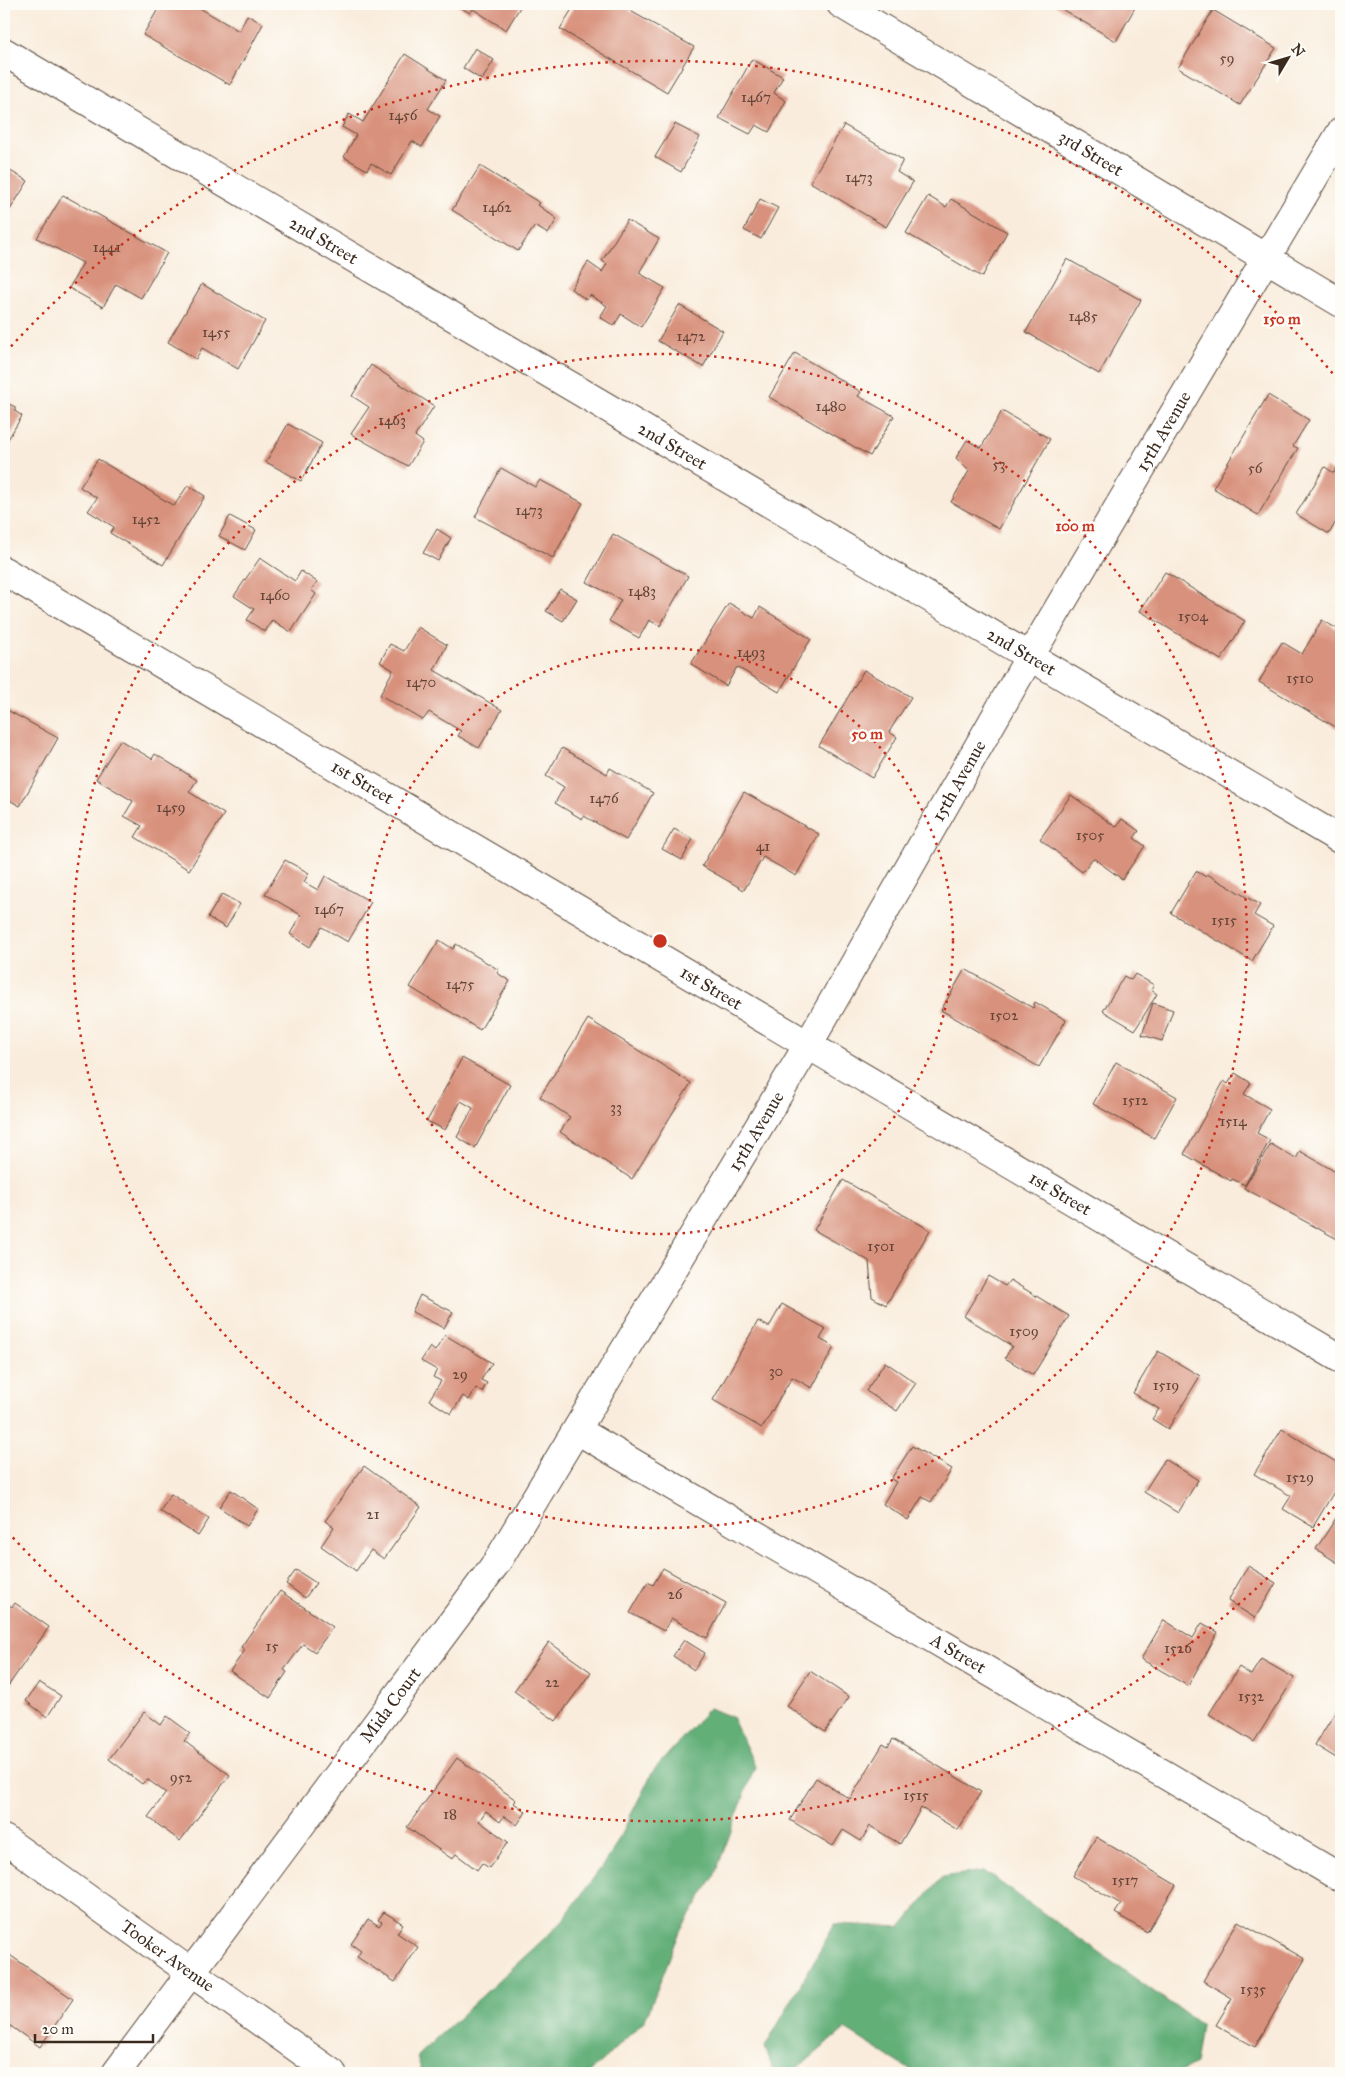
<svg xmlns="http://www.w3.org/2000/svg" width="1345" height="2077" font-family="'IM FELL Great Primer',serif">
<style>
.forest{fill:#62af78;stroke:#4e6c4b}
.building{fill:#d8917c}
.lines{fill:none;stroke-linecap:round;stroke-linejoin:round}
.street-casing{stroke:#58473a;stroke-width:30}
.street{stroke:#fff;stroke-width:28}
.ring{fill:none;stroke:#c8321e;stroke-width:2.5;stroke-dasharray:2.5 5}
.labels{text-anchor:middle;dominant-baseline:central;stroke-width:5;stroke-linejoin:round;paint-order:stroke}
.number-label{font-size:15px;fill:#624436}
.street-label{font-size:18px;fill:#3b2a1e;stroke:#fdfcf7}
.centre{fill:#c8321e;stroke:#fdfcf7;stroke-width:2.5}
.ring-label{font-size:15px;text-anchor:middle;font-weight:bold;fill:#c8321e;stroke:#fdfcf7;stroke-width:5;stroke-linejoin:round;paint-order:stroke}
</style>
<rect width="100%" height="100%" fill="#fdfcf7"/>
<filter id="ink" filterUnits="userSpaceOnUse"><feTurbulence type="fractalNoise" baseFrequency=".02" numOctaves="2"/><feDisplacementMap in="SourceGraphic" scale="10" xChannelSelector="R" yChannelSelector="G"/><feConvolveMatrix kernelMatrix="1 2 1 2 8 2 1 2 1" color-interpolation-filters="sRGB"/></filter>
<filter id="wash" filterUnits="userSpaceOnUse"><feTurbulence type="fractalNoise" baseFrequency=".0096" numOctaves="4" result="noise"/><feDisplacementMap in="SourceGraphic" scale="20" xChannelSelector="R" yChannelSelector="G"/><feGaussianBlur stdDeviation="1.12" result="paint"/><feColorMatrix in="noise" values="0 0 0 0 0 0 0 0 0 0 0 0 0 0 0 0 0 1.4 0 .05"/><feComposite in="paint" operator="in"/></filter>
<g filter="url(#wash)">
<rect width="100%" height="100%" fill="#f9ecdc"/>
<g class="forest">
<polygon points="709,1708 732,1717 755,1766 714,1877 681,1929 645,2020 590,2073 422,2073 417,2056 560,1924 611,1854 653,1771"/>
<polygon points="984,1871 1201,2025 1195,2064 1178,2073 915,2073 845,2029 792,2073 774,2073 765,2047 835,1924 901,1927 942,1877"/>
</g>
<g id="blocks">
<g class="building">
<polygon points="161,4 193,4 239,31 247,15 263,24 230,85 143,35"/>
<polygon points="454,4 522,4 506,30 473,9 470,13"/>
<polygon points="575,4 618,4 694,47 667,92 560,29"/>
<polygon points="1053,4 1137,4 1116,41"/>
<polygon points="1213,10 1276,48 1240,105 1178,68"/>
<polygon points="475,48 494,60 482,80 463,68"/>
<polygon points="405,54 446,80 428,109 440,116 422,147 412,141 391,175 371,163 367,170 344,157 356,135 342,127 349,114 363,122"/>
<polygon points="752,59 783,77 774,93 786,101 769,132 756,125 750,134 719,118"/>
<polygon points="675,124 700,137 681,172 655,157"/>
<polygon points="844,125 903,160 897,172 913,182 886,227 810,182"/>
<polygon points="480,166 540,203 538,205 557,219 548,234 535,226 518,251 452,210"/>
<polygon points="5,168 28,181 8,213 4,211"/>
<polygon points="63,195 167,253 141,298 116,284 103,307 69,288 83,263 37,238"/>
<polygon points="928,196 946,207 951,199 1007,232 982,277 906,233"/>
<polygon points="760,199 778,208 761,239 744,230"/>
<polygon points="627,220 659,239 639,273 665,288 641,327 621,314 614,326 600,317 607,306 590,295 587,300 571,289 588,262 602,272 607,264 602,261"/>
<polygon points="1067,259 1141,300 1099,374 1026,332"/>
<polygon points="202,284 265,321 238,369 202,348 196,359 168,342"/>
<polygon points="679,305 723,331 703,367 658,341"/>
<polygon points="795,353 861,392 858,396 894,416 870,456 769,397"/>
<polygon points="371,365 434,406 415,436 423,442 408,466 351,434 369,407 352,396"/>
<polygon points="1268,395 1309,420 1293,446 1298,448 1258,515 1213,488"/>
<polygon points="4,401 15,407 15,411 22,416 4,446"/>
<polygon points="1002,411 1050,439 999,529 951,502 969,471 956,458 967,440 981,448"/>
<polygon points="288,424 322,443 301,481 266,462"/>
<polygon points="98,459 174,506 188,485 205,496 163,565 110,533 114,527 88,511 97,498 80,487"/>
<polygon points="1341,461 1341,513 1329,534 1296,514 1325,467 1334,473"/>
<polygon points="501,468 535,487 540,480 583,503 553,558 475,517"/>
<polygon points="230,516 256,530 245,550 219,536"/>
<polygon points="437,529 451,538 438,561 423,553"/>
<polygon points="613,534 688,576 660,626 649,620 639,638 609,621 621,600 587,582"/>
<polygon points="260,558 295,581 301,571 317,582 311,590 316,594 291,632 272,620 265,632 247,620 254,609 234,596"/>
<polygon points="1165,572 1245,621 1221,660 1140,611"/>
<polygon points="560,589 577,599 563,621 546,611"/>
<polygon points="729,603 754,618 760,607 811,639 779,692 737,667 726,686 691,664"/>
<polygon points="1322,620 1341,631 1341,674 1336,682 1341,685 1341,725 1339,729 1259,682 1282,642 1302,654"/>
<polygon points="418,627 447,645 434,670 502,710 479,748 458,736 461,731 429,712 423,720 380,695 393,670 380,662 390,644 404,651"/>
<polygon points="864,670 911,697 889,732 897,737 872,778 819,746"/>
<polygon points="7,710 58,738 20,806 4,797 4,716"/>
<polygon points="120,740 152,759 155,754 197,780 189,792 224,814 189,870 135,837 142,826 124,816 133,801 96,779"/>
<polygon points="562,748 607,774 610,768 653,793 626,840 584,816 582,819 555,803 564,787 546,776"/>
<polygon points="744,792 819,834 796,876 763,857 744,890 702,866"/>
<polygon points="1071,795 1116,827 1122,819 1139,831 1134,838 1145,846 1122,879 1093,858 1082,872 1040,839"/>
<polygon points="674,829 693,839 682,860 662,849"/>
<polygon points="285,860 309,873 304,882 318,890 325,876 371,902 348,942 322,927 310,947 290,934 301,915 265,894"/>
<polygon points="1196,871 1206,877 1207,874 1260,905 1254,915 1273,926 1252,961 1171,913"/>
<polygon points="222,894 240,904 226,928 208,917"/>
<polygon points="439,940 453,949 456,944 499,970 497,973 510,981 480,1030 410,987"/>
<polygon points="965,969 1033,1008 1035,1002 1066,1020 1039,1067 941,1010"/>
<polygon points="1135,974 1154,985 1151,990 1157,994 1135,1030 1103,1011 1124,976 1131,980"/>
<polygon points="1153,1003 1173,1010 1162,1041 1142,1035"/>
<polygon points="588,1019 691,1083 632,1179 560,1132 570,1117 540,1097"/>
<polygon points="462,1058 510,1085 475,1148 457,1137 473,1108 461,1101 445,1130 427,1121"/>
<polygon points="1116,1062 1177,1097 1154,1138 1093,1104"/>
<polygon points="1235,1073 1251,1083 1244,1094 1270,1109 1257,1133 1270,1140 1245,1185 1232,1179 1231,1181 1184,1154 1224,1081 1228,1084"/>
<polygon points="1271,1144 1296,1159 1300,1151 1341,1175 1341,1241 1244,1188"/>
<polygon points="843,1180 930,1230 886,1305 872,1297 869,1261 814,1230"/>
<polygon points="988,1276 1005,1286 1010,1280 1069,1316 1033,1375 1005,1358 1012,1346 964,1316"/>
<polygon points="420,1295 453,1312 444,1328 412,1312"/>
<polygon points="782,1304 826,1329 820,1339 834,1347 812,1388 792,1377 762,1428 713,1400 758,1321 769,1327"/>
<polygon points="445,1335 492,1363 481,1380 487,1383 482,1392 476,1388 469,1400 463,1396 451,1414 429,1400 441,1381 433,1377 437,1370 421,1361 430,1347 435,1351"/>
<polygon points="1158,1351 1200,1376 1168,1429 1152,1419 1159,1409 1133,1393"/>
<polygon points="885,1362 916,1383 897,1411 866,1391"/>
<polygon points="1282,1429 1341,1465 1341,1480 1313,1527 1283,1509 1291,1496 1254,1474"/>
<polygon points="912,1446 952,1469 931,1502 922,1497 908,1520 883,1504 896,1482 891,1479"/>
<polygon points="1165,1459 1198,1480 1178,1513 1144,1492"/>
<polygon points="364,1466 421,1507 384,1559 371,1550 356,1571 321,1546 334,1527 325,1521"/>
<polygon points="231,1490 258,1509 247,1526 219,1507"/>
<polygon points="171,1494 209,1519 198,1536 160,1511"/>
<polygon points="1338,1515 1341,1517 1341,1565 1316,1549"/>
<polygon points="1248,1566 1276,1583 1255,1618 1228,1601"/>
<polygon points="663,1568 726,1603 707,1638 671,1618 664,1631 630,1613 648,1582 653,1585"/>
<polygon points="296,1570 316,1583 305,1598 286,1584"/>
<polygon points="280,1591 333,1627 315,1652 303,1644 284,1670 287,1672 270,1698 230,1671 245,1650 241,1647"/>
<polygon points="4,1601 12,1607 15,1603 49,1627 4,1692"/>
<polygon points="1164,1620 1193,1638 1202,1623 1218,1632 1188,1686 1141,1659"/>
<polygon points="684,1640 705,1653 694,1670 673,1656"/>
<polygon points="549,1642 591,1672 556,1721 514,1691"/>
<polygon points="1261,1659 1294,1678 1254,1742 1209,1714 1239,1667 1251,1675"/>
<polygon points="810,1671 849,1697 825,1732 787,1706"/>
<polygon points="39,1682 61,1696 47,1717 26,1701"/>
<polygon points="1341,1703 1341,1761 1315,1745"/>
<polygon points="144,1712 161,1725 167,1716 190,1733 184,1741 230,1775 180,1841 148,1817 166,1793 147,1779 142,1784 109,1759"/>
<polygon points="893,1739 981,1792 958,1830 921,1808 900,1844 870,1826 861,1841 843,1830 833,1846 790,1820 816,1778 850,1799 883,1744 888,1747"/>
<polygon points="457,1758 516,1800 514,1803 526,1812 517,1825 504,1816 500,1822 486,1811 479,1821 508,1842 489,1868 482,1863 477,1870 456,1854 452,1859 407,1827"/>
<polygon points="1096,1837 1176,1885 1147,1932 1115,1913 1121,1904 1073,1876"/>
<polygon points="384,1912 403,1924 397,1933 418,1947 395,1982 357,1957 361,1951 351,1944 368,1919 379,1926 382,1922 378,1920"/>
<polygon points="1238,1921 1305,1959 1255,2047 1216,2025 1232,1998 1203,1981"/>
<polygon points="4,1951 73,1999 40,2047 9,2025 4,2032"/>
</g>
</g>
</g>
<g filter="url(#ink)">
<use href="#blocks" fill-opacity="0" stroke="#58473a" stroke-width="1"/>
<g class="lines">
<g class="street-casing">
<g id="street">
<path id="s1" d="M 841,4 L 1341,303"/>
<path id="s2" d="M 4,52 L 1341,840"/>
<path id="s3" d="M 4,571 L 1341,1359"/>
<path id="s4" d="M 577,1430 L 1341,1878"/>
<path id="s5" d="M 4,1839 L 332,2073"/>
<path id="s6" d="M 116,2073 L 497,1562 L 808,1045 L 1030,656 L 1341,132"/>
</g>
</g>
<use href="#street" class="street"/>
</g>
</g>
<g class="ring">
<circle cx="660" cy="941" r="293"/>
<circle cx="660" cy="941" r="587"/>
<path d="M1339 1501A880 880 0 0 1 6 1530M6 352A880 880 0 0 1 1339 381"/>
</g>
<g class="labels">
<g class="number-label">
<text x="1227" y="58">59</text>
<text x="756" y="97">1467</text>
<text x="403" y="115">1456</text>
<text x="859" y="177">1473</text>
<text x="497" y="207">1462</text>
<text x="107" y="247">1441</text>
<text x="1083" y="316">1485</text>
<text x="216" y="332">1455</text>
<text x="691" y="336">1472</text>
<text x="831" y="406">1480</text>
<text x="392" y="420">1463</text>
<text x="999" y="464">53</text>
<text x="1255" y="468">56</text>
<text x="529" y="510">1473</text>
<text x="146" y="519">1452</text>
<text x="642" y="591">1483</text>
<text x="275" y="595">1460</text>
<text x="1193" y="616">1504</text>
<text x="751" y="652">1493</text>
<text x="1300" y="678">1510</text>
<text x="421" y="682">1470</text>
<text x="604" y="798">1476</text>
<text x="171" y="807">1459</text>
<text x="1090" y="835">1505</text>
<text x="763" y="846">41</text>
<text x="329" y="909">1467</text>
<text x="1224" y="920">1515</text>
<text x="460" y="984">1475</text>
<text x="1004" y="1015">1502</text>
<text x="1135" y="1100">1512</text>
<text x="616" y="1107">33</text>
<text x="1233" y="1121">1514</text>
<text x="881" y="1246">1501</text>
<text x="1024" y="1331">1509</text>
<text x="776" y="1371">30</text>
<text x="460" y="1374">29</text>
<text x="1166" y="1385">1519</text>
<text x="1300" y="1477">1529</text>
<text x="373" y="1514">21</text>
<text x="675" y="1594">26</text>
<text x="272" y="1646">15</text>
<text x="1178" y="1648">1526</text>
<text x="552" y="1682">22</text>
<text x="1251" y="1696">1532</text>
<text x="181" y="1777">952</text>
<text x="916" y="1795">1515</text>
<text x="450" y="1814">18</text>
<text x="1125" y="1880">1517</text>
<text x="1253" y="1989">1535</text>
</g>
<g class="street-label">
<text stroke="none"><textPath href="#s1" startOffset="291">3rd Street</textPath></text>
<text stroke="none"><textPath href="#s2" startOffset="371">2nd Street</textPath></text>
<text stroke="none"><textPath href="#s6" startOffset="1950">15th Avenue</textPath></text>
<text stroke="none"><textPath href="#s2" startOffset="776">2nd Street</textPath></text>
<text stroke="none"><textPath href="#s2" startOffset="1181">2nd Street</textPath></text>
<text stroke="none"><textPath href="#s6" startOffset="1545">15th Avenue</textPath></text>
<text stroke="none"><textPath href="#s3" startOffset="416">1st Street</textPath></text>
<text stroke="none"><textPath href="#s3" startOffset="821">1st Street</textPath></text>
<text stroke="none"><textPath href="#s6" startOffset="1140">15th Avenue</textPath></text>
<text stroke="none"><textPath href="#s3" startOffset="1226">1st Street</textPath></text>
<text stroke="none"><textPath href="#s4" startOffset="442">A Street</textPath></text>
<text stroke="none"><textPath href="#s6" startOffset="459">Mida Court</textPath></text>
<text stroke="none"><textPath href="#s5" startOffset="201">Tooker Avenue</textPath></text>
</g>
</g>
<circle cx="660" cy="941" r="8" class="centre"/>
<g class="ring-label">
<text x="1282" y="324">150 m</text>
<text x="1075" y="531">100 m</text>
<text x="867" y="739">50 m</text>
</g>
<rect width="1345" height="2077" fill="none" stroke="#fdfcf7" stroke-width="20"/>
<g transform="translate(1288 58) rotate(52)" stroke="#fdfcf7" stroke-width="4" paint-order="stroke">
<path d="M0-4L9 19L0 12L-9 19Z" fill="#3b2a1e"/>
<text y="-8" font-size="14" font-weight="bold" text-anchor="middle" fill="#3b2a1e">N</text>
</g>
<path d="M35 2034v8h118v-8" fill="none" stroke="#3b2a1e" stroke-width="2.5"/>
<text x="42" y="2034" font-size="15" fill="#3b2a1e" stroke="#fdfcf7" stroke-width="4" paint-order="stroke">20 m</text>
</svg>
